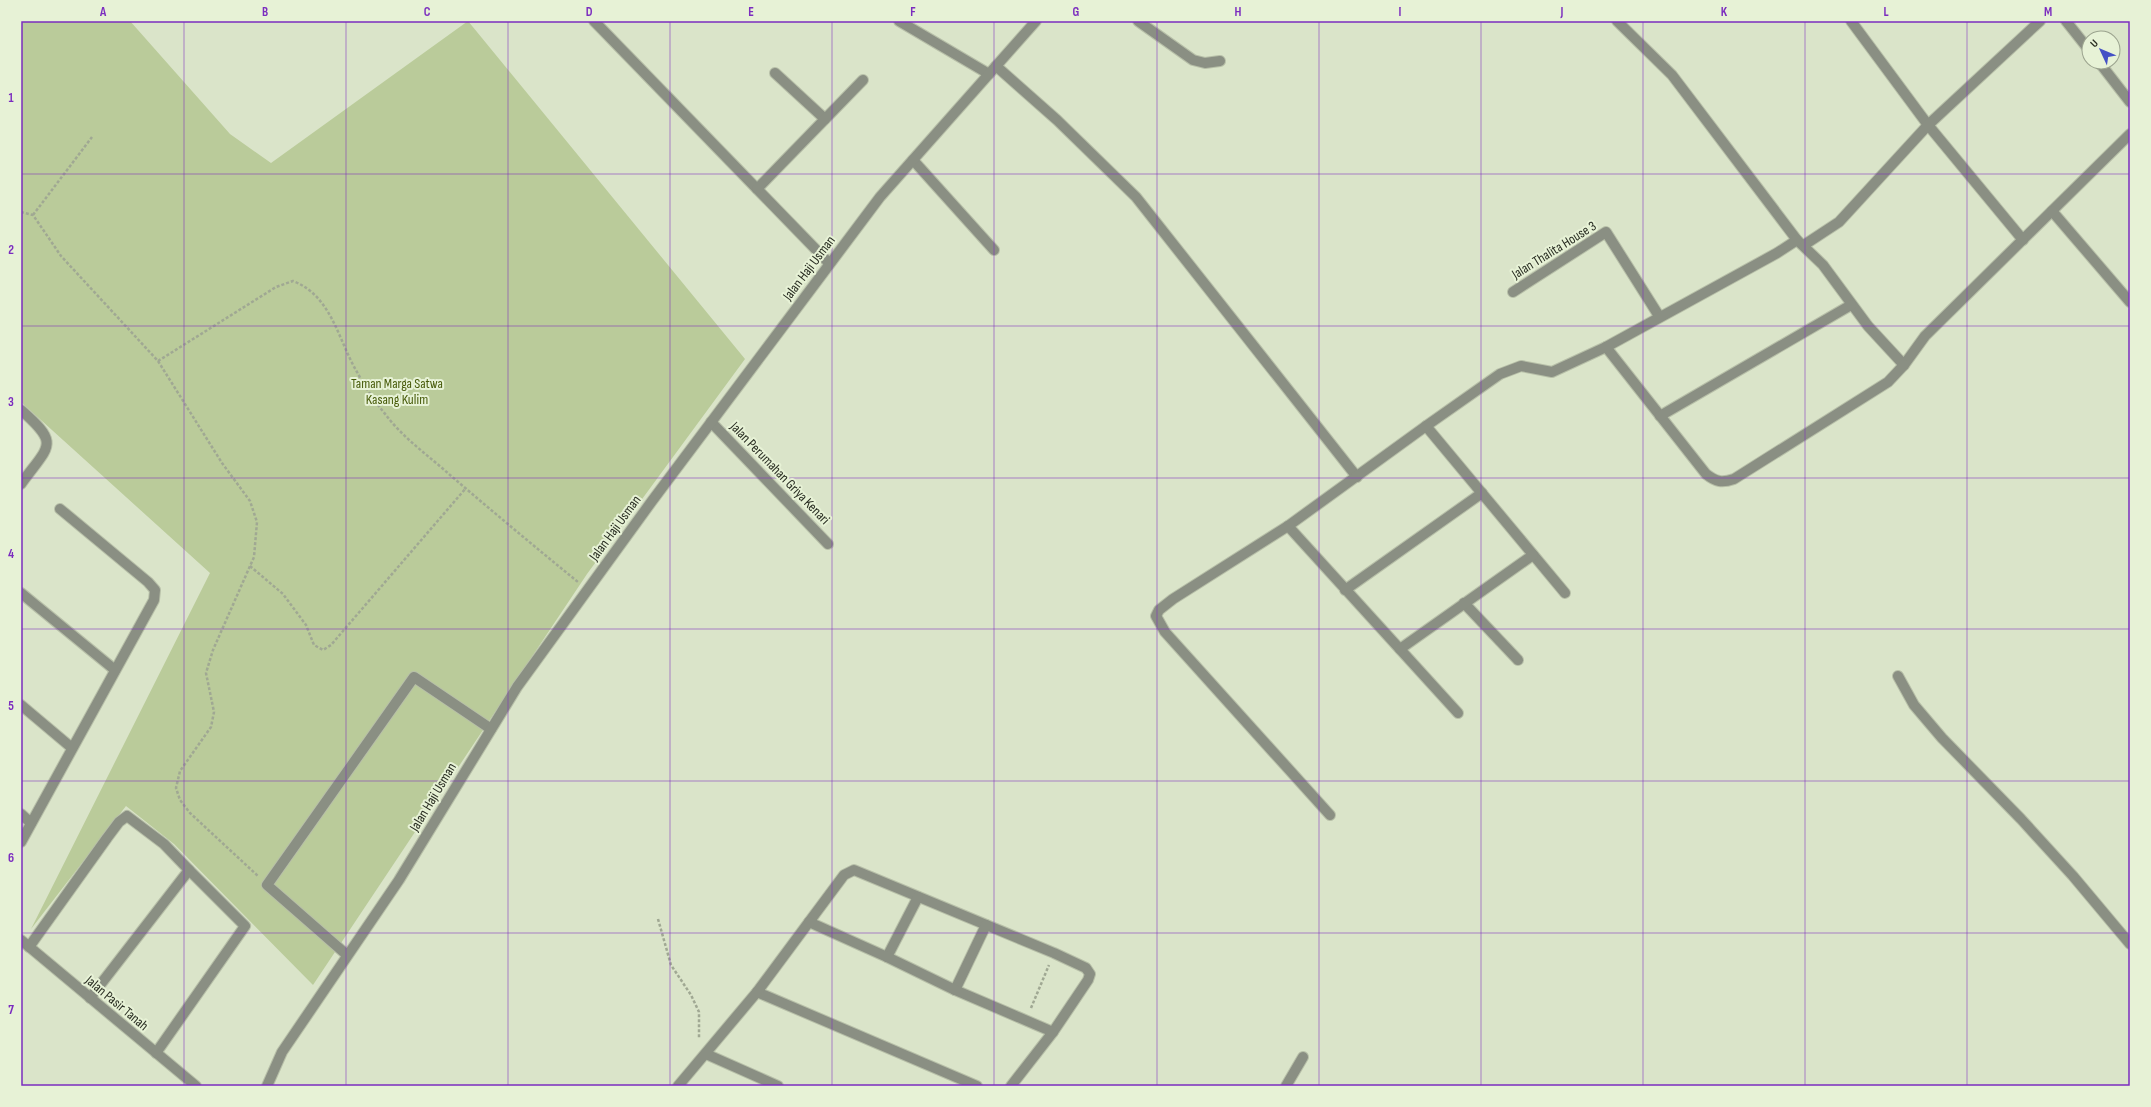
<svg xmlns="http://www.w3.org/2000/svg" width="2151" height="1107" font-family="'Sofia Sans Condensed',sans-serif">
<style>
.green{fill:#bacb9a}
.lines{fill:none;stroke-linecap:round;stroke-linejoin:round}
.minor-casing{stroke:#b7bfa8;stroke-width:12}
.path{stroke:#a0a893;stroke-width:2.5;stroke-dasharray:3 2;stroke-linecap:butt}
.minor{stroke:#8a8f83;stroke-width:10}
.grid{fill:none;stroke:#7b2cbf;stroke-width:1;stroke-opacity:0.55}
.labels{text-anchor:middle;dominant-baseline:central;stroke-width:4;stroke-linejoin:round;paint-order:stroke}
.street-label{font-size:14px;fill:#292d22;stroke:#e7f2d6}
.park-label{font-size:14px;fill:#475b0a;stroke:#e7f2d6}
.neatline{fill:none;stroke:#7b2cbf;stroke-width:1.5}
.grid-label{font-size:13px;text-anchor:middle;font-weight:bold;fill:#7b2cbf}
</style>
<rect width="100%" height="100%" fill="#dae4c9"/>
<polygon class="green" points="21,21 130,21 230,134 271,163 468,21 745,359 587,574 313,985 174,844 126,806 31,929 210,573 21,402"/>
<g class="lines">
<g class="minor-casing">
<g id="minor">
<polyline points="594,21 829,263"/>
<polyline points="899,21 989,74"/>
<polyline points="1138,21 1193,60 1205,63 1220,61"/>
<polyline points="1617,21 1672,75 1797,240 1823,265 1868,326 1904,365 1925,336 2130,134"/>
<polyline points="1851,21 1928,125 2023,240"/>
<polyline points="2066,21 2089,50"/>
<polyline points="2099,62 2130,102"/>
<polyline points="996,66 1057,120 1136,197 1357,477"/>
<polyline points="775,73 825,119"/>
<polyline points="913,160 994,250"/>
<polyline points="757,189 863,80"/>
<polyline points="2052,211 2130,302"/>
<polyline points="1804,245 1839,222 1928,125 2040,21"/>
<polyline points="1513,292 1606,232 1659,316"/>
<path d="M 1606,347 L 1706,474 C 1716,482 1722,483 1734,479 L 1888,382 L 1904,365"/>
<path d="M 21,410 C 61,445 49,445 21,484"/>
<polyline points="1660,416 1851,305"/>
<polyline points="711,422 828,544"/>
<polyline points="1426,426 1565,593"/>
<polyline points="1288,526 1458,713"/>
<polyline points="1345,590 1482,493"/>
<polyline points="21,593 115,670"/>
<polyline points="1464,603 1518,660"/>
<polyline points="1400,649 1533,555"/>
<polyline points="1898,676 1914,705 1942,738 2021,819 2073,876 2130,944"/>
<polyline points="21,705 72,748"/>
<polyline points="21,814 31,823"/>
<polyline points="1330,815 1165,632 1156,616 1159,610 1173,599 1288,526 1426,426 1500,374 1521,366 1552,372 1606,347 1777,253 1797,240"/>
<polyline points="21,842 154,600 155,590 148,582 60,509"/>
<polyline points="809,922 844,875 854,870 1054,953 1086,968 1090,974 1088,980 1053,1032 1011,1086"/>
<polyline points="21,940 196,1086"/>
<polyline points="29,947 107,838 119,822 127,816 164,844 189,870 90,998"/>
<polyline points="347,955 267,885 414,677 491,729"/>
<polyline points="887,957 918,897"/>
<polyline points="955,990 986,925"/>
<polyline points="757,992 977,1086"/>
<polyline points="156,1053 245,926 189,870"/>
<polyline points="706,1054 778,1086"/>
<polyline points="267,1086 282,1052 399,880 517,687 652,501 880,197 1036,21"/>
<polyline points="678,1086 757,992 809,922 887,957 955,990 1053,1032"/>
<polyline points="1286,1086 1303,1057"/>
</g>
</g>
<g class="path">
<polyline points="21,212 33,215 61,256 158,361 222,463 250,501 257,522 254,557 213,650 206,673 214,712 211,727 180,771 176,788 180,800 190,813 258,876"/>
<polyline points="33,215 92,137"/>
<path d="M 158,361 L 276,287 L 293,281 C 332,296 338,340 357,372 C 365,387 375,402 386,415 C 403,438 429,456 450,475 C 492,511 535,547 578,582"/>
<polyline points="250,566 283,594 306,625 314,645 323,650 331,645 466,488"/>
<polyline points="658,919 671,965 691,995 699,1012 699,1038"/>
<polyline points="1031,1008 1049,965"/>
</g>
<use href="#minor" class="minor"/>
</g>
<path class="grid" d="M 184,21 L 184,1086M 346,21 L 346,1086M 508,21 L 508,1086M 670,21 L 670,1086M 832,21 L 832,1086M 994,21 L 994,1086M 1157,21 L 1157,1086M 1319,21 L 1319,1086M 1481,21 L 1481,1086M 1643,21 L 1643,1086M 1805,21 L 1805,1086M 1967,21 L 1967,1086M 21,174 L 2130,174M 21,326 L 2130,326M 21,478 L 2130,478M 21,629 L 2130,629M 21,781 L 2130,781M 21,933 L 2130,933"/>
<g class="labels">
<g class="street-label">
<text transform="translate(1554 250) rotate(-32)">Jalan Thalita House 3</text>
<text transform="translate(809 268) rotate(-53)">Jalan Haji Usman</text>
<text transform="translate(780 473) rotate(46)">Jalan Perumahan Griya Kenari</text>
<text transform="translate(615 528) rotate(-54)">Jalan Haji Usman</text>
<text transform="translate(433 797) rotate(-59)">Jalan Haji Usman</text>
<text transform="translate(117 1003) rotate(40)">Jalan Pasir Tanah</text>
</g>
<g class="park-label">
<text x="397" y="383">Taman Marga Satwa<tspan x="397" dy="16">Kasang Kulim</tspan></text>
</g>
</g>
<rect width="2151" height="1107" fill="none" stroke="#e7f2d6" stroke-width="44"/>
<g transform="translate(2101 50) rotate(314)"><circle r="19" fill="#e7f2d6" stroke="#9ba38e"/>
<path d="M0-3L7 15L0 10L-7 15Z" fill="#4451c5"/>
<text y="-6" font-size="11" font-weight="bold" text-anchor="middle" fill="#292d22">U</text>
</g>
<rect x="22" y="22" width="2107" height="1063" class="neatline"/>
<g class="grid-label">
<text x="103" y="16">A</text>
<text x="265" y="16">B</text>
<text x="427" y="16">C</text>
<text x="589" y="16">D</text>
<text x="751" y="16">E</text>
<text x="913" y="16">F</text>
<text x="1076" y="16">G</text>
<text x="1238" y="16">H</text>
<text x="1400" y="16">I</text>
<text x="1562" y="16">J</text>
<text x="1724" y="16">K</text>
<text x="1886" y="16">L</text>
<text x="2048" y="16">M</text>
<text x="11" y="102">1</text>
<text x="11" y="254">2</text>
<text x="11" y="406">3</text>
<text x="11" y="558">4</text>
<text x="11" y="710">5</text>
<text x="11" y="862">6</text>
<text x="11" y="1014">7</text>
</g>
</svg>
